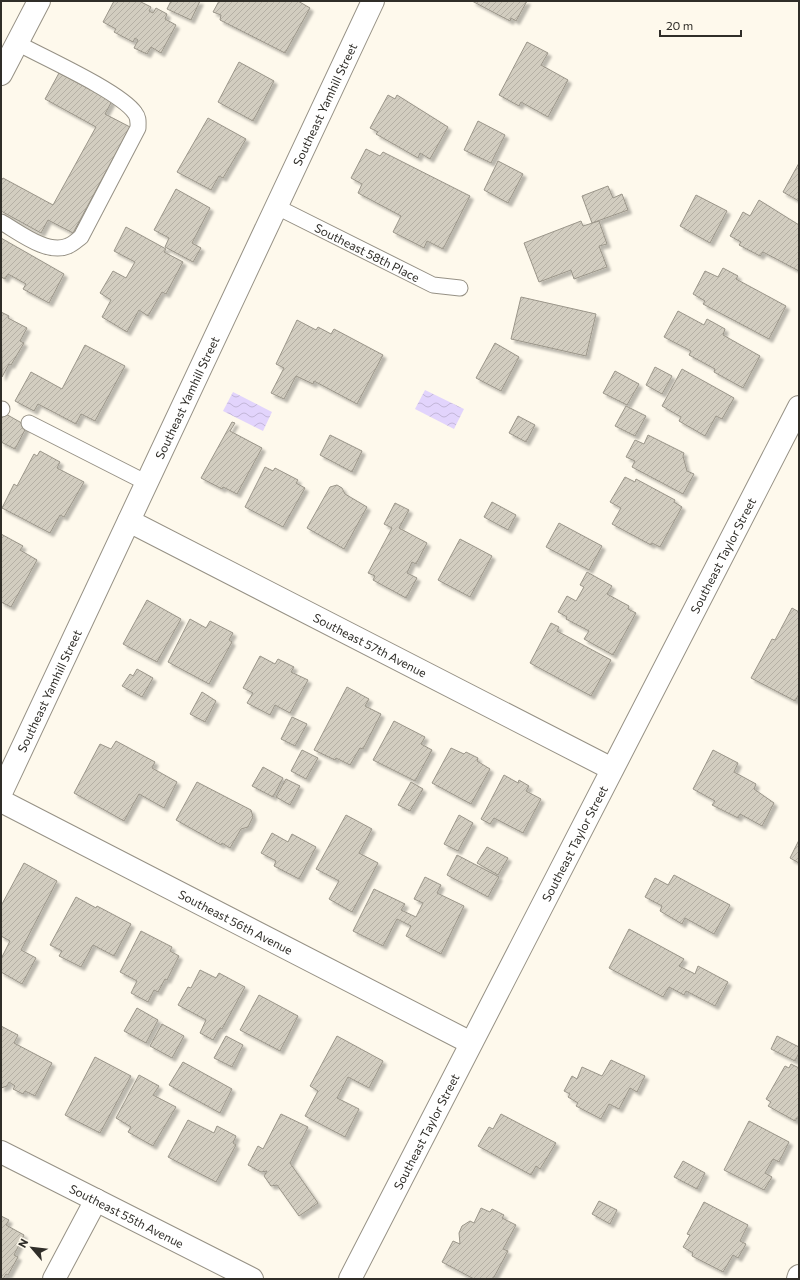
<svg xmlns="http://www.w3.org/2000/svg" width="800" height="1280" font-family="Commissioner,sans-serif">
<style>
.water{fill:url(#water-waves)}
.building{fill:url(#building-hatch);stroke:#9a9589;filter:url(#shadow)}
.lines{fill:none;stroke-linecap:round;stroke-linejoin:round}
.lane-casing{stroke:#969185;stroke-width:17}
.street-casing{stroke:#969185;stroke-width:24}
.secondary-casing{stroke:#969185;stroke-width:24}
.lane{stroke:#fff;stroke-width:15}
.street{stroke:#fff;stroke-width:22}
.secondary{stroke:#fff;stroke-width:22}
.labels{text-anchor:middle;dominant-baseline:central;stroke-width:3;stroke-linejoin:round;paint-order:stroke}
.street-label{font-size:12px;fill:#302e29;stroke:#fef9ec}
</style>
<defs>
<pattern id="water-waves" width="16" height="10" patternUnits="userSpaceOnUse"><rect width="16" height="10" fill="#e2d4fc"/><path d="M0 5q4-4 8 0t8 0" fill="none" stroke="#c2b6d8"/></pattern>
<pattern id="building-hatch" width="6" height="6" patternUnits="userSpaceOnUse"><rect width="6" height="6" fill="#d2cdc0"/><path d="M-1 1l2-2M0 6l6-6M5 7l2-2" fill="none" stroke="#b5b0a5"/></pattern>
<filter id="shadow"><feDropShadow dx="3.5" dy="3.5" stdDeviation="1" flood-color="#0004"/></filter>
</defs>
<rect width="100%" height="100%" fill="#fef9ec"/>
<g class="water">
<polygon points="425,390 464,409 454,429 415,409"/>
<polygon points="233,392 272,412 263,431 223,411"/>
</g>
<g class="building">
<polygon points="114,1 139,1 151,7 149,11 153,13 156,8 167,14 165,19 176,25 161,53 151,47 147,54 134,48 138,40 135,38 133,42 114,32 116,29 103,22"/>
<polygon points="171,1 200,1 191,20 167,9"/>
<polygon points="219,1 298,1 310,8 285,53 220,20 221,15 213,12"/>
<polygon points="472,1 527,1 516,21 511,18 510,21"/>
<polygon points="527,42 548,53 541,65 568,80 548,117 521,102 519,106 499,95"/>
<polygon points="239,62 274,81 253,121 218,102"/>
<polygon points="59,73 112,101 105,114 130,127 73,233 48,220 41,233 1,211 1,181 3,178 53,205 96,127 45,99"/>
<polygon points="388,95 395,99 397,95 448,127 430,159 420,153 418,158 376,134 378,132 370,128"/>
<polygon points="208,118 246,139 223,178 219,176 211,190 177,172"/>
<polygon points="478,121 505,135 491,163 464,150"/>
<polygon points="366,149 380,156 383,152 470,196 443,249 427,241 424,248 393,232 401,216 358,193 362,184 351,178"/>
<polygon points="498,161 523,174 508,203 484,190"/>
<polygon points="799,163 799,201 783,192"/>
<polygon points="608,186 613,198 622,194 628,210 592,223 582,196"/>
<polygon points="176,189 210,208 192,243 201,248 193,262 165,247 169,238 154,230"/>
<polygon points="696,195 727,211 710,243 680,226"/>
<polygon points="759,200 799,225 799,271 763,252 760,256 739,245 741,242 730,236 743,212 750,216"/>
<polygon points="581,221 583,226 599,221 607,244 599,246 607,267 574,279 571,270 539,282 524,243"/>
<polygon points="126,227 166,249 164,252 183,262 166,294 162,292 148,316 139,310 127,332 102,317 111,300 100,293 113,271 126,278 135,262 114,251"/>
<polygon points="1,238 64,274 49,303 23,289 26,284 8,274 5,279 1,277"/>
<polygon points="723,268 738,276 736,279 786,306 769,339 703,304 705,301 693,294 705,271 718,277"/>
<polygon points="521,297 596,314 586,356 511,339"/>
<polygon points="678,311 704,325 707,319 725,329 723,335 760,356 743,388 714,372 715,369 689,355 691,351 664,337"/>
<polygon points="1,312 9,316 8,318 27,328 20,341 24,343 11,365 9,364 2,377"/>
<polygon points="297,320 316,330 318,327 331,334 334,329 383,355 357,404 314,381 313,384 296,376 284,399 271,393 284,368 276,364"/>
<polygon points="495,343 519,357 501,391 476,378"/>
<polygon points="85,345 125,366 95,421 81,414 76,424 38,404 34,411 15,401 31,372 62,389"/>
<polygon points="655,367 672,376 662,394 646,385"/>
<polygon points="682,369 734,398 722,419 716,416 705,436 679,421 681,417 662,406"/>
<polygon points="615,371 639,384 627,405 603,393"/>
<polygon points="626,406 646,416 635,436 615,426"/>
<polygon points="4,413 27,426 15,449 1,442 1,419"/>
<polygon points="518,416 535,425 526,442 509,433"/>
<polygon points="232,422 235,423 230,431 262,448 237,494 223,487 222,489 201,478"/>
<polygon points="330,435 362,451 352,472 320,455"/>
<polygon points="648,435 684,453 683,456 687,471 694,474 683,494 632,467 635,461 626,457 635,440 644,444"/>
<polygon points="40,451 60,462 57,468 84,482 64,517 60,515 50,533 2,508 14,484 17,486 34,454 37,456"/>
<polygon points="265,467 273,471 275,468 298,480 296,483 305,488 283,527 245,507"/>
<polygon points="625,477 635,482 636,479 675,500 674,502 682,507 660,547 652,543 651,545 612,524 621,508 610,502"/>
<polygon points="337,485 342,488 345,494 367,507 344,549 307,528 330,487"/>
<polygon points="492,502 516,515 508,530 484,517"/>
<polygon points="395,503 409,510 399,528 427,543 416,564 412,562 407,573 417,578 406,598 373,580 375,576 368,573 392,528 384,524"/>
<polygon points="559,523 602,546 589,570 546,547"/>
<polygon points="1,534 23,546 20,550 37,560 11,607 1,602"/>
<polygon points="460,539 492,556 470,597 438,580"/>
<polygon points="587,572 612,586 607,594 629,606 628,609 636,613 613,655 584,639 589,631 566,619 567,617 558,612 567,596 576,601 584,587 580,585"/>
<polygon points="147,600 181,619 157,662 123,644"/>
<polygon points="792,608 799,612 799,694 795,701 751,678 772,639 775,640"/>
<polygon points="190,619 206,628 210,621 233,633 229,640 232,642 209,684 168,662"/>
<polygon points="551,623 559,627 557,631 611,660 591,696 530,663"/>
<polygon points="260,656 275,664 278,659 294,667 291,672 308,680 290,713 275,705 270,715 247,703 253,693 243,688"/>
<polygon points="137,669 153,678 142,697 122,686 130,674 133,676"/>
<polygon points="347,687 369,699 365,706 381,714 363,749 360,748 350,765 336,758 335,760 314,750"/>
<polygon points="202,692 216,701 205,722 190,714"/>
<polygon points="292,717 307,724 295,746 281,739"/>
<polygon points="394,721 425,737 421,744 432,750 415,781 373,760"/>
<polygon points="116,741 155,762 152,768 177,782 164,808 139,794 124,821 74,793 100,744 111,749"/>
<polygon points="451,748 464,754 466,752 478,758 477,761 490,769 471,804 432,783"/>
<polygon points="302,750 318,758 306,779 291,771"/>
<polygon points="713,750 738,763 734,772 756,784 754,789 774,803 762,826 740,814 738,818 712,805 715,801 693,789"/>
<polygon points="263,767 283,778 273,797 252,786"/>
<polygon points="504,775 518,783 519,780 529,786 526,791 541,799 523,833 494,818 490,824 481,819"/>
<polygon points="286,779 300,786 290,805 276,797"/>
<polygon points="197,782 251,810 253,817 248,827 241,829 230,848 222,843 221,845 176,820"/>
<polygon points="411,782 423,789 410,811 398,805"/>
<polygon points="346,815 372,829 359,853 378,863 352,912 329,899 339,881 316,869"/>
<polygon points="459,815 473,823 458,851 444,844"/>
<polygon points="272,833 288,842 292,834 316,847 299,879 274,866 276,861 261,853"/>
<polygon points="799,840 799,863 790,858"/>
<polygon points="487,847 508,858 498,875 477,863"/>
<polygon points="457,855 499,877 488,897 447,875"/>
<polygon points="24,863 57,881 21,950 36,958 22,984 1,972 1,959 10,941 1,936 1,906"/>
<polygon points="674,875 730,905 714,934 685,918 682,924 660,911 662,906 645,897 655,878 668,885"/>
<polygon points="425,877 441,885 437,893 464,906 441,954 406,936 411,926 397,919 383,946 353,931 374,889 405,904 401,910 416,917 423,903 414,899"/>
<polygon points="76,897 96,908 97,906 131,924 114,956 93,945 81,967 59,956 62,951 50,945"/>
<polygon points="629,929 684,959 679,966 695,974 698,966 728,982 715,1006 686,991 684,995 669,987 663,997 609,968"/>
<polygon points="141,931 172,947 170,951 179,956 167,980 165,979 158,992 154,990 148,1002 131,993 137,981 120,972"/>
<polygon points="200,970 216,978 219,973 245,987 222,1029 220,1028 213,1040 200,1033 206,1020 178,1005 188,987 191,988"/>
<polygon points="259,995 298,1016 280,1051 240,1030"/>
<polygon points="137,1008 158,1020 146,1043 124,1031"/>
<polygon points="162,1024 184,1036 172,1058 150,1046"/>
<polygon points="1,1026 18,1035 14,1043 52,1063 35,1096 25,1091 23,1094 13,1089 15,1086 9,1082 7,1086 1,1088"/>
<polygon points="226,1036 243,1045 232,1067 214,1058"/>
<polygon points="337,1036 383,1061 369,1088 348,1077 337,1098 359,1109 345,1137 305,1116 318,1091 310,1086"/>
<polygon points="777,1036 799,1047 799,1053 795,1061 771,1049"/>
<polygon points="95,1057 131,1076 100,1133 65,1115"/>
<polygon points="611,1060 645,1076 637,1092 630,1088 619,1109 609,1104 601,1119 576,1106 578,1103 568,1097 570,1094 564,1091 572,1076 577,1079 582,1067 602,1076"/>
<polygon points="183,1062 232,1089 220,1113 169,1085"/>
<polygon points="791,1064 799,1068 799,1118 797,1118 795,1121 768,1106 771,1102 766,1099 785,1066 789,1068"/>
<polygon points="139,1075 159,1086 153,1095 176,1107 153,1146 128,1132 131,1127 116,1118"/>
<polygon points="281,1114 308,1127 290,1163 318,1203 299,1216 277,1185 271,1186 264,1176 267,1171 261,1172 248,1165 258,1146 263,1149"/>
<polygon points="501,1114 556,1143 540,1169 536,1166 531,1175 478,1146 489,1127 493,1129"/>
<polygon points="188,1120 214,1133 217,1126 236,1136 233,1143 236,1145 216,1182 168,1157"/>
<polygon points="749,1121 789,1142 779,1162 773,1159 765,1173 772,1177 764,1190 724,1170"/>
<polygon points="683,1161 705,1173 697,1189 674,1177"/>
<polygon points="599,1201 617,1210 610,1224 592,1214"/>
<polygon points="704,1202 748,1225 740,1241 746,1244 738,1258 733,1255 723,1272 692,1256 693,1253 683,1247 690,1235 687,1234"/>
<polygon points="481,1208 490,1212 492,1209 504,1215 502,1218 516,1225 503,1249 508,1251 493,1279 474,1279 442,1262 453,1241 460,1244 459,1233 462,1226 470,1221 474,1223"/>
<polygon points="1,1216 9,1220 6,1225 24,1235 14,1255 18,1257 8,1275 6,1274 3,1279 1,1279"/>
</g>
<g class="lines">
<g class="lane-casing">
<g id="lane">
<path id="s1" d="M 277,207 L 433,285 L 460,288"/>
<path d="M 1,222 C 19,232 47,255 68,246 C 73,244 77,240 81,237 L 138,128 C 138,122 139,118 135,113 C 121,92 43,57 17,43"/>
<polyline points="1,409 2,409"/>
<polyline points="29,423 147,483"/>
</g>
</g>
<g class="street-casing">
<g id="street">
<path id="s2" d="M 129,521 L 612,769"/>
<path id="s3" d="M 1,793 L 373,1"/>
<path id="s4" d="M 1,801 L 471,1043"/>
<path id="s5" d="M 1,1152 L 252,1279"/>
<polyline points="54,1279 96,1200"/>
<path id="s6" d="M 350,1279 L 799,407"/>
<polyline points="798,1279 799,1276"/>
</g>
</g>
<g class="secondary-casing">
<polyline id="secondary" points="1,74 39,1"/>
</g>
<use href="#lane" class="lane"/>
<use href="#street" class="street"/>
<use href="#secondary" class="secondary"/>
</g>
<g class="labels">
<g class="street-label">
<text stroke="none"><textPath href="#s3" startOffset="761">Southeast Yamhill Street</textPath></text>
<text stroke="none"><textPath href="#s1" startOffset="101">Southeast 58th Place</textPath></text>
<text stroke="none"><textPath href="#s3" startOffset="437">Southeast Yamhill Street</textPath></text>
<text stroke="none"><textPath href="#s6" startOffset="814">Southeast Taylor Street</textPath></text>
<text stroke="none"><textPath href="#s2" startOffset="271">Southeast 57th Avenue</textPath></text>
<text stroke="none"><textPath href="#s3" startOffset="113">Southeast Yamhill Street</textPath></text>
<text stroke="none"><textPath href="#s6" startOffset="490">Southeast Taylor Street</textPath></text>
<text stroke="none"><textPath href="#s4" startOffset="264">Southeast 56th Avenue</textPath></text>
<text stroke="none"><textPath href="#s6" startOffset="166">Southeast Taylor Street</textPath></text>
<text stroke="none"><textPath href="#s5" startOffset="141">Southeast 55th Avenue</textPath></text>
</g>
</g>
<rect width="800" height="1280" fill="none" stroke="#302e29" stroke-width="4"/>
<g transform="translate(32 1248) rotate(298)" stroke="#fef9ec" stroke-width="3" paint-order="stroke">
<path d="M0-3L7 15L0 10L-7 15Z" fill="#302e29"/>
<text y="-6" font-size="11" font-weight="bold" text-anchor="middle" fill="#302e29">N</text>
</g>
<path d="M660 30v6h81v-6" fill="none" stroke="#302e29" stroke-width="2"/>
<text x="666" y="30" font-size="12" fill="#302e29" stroke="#fef9ec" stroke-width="3" paint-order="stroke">20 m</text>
</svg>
